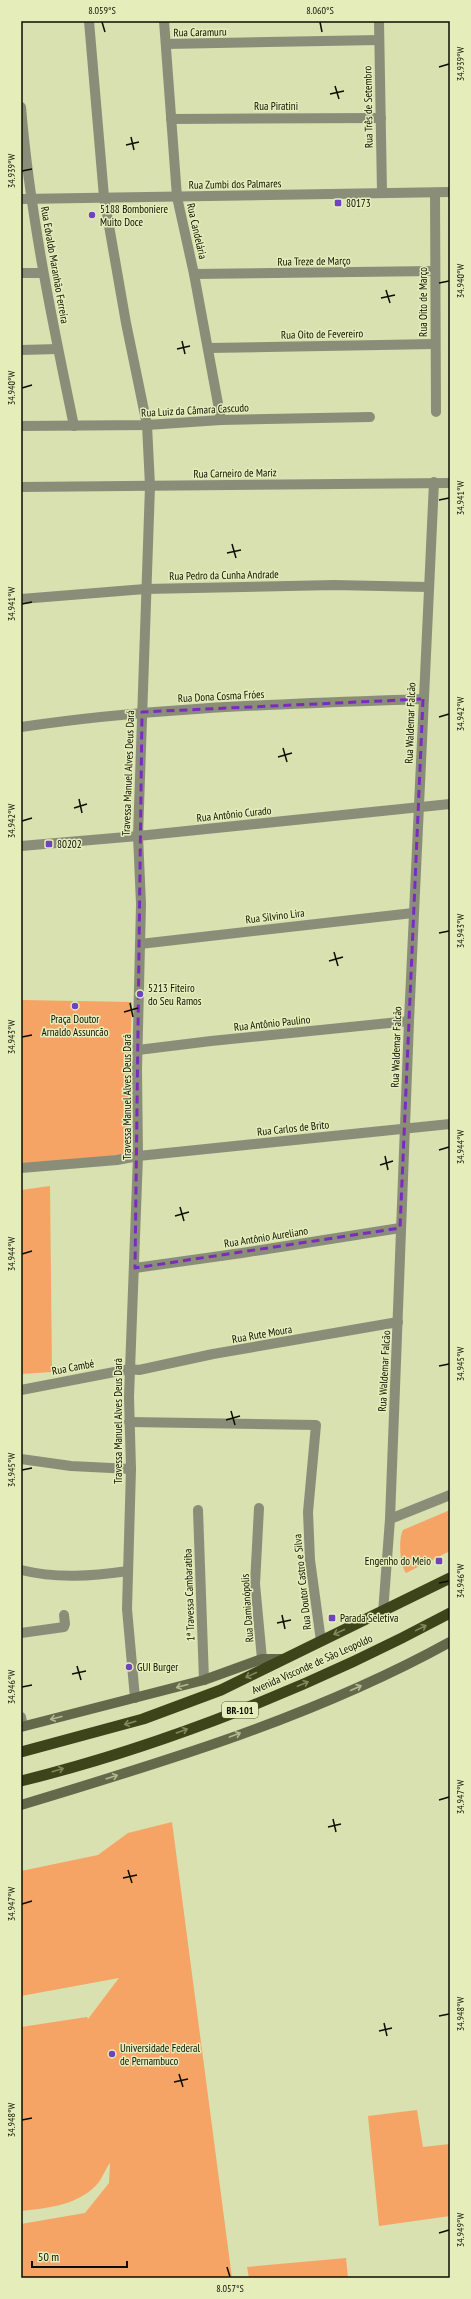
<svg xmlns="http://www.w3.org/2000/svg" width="471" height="2299" font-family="'PT Sans Narrow',sans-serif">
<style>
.green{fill:#f6a366}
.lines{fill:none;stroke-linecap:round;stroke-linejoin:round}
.minor{stroke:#8a8e79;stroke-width:10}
.tertiary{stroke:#8a8e79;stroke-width:10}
.secondary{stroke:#64694b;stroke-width:10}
.trunk{stroke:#3e441a;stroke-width:11}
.oneway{stroke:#81885a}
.oneway2{stroke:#b1b98e}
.marked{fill:none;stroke:#7b2cbf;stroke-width:3;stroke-dasharray:8 5;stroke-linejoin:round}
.ticks{fill:none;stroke:#0c0e01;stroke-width:1.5}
.poi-dot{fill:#6f43bb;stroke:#e5eebb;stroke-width:1.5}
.labels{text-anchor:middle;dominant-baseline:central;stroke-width:3;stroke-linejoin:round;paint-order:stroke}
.shield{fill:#e5eebb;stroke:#4d5139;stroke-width:1}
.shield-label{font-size:10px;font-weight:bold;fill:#0c0e01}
.street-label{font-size:11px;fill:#0c0e01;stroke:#e5eebb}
.poi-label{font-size:11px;fill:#0c0e01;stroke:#e5eebb;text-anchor:start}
.neatline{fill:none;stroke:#0c0e01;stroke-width:1.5}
.ticks-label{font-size:10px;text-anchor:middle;fill:#0c0e01}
</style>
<rect width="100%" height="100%" fill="#d8e1af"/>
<g class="green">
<polygon points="21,1000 132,1002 126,1154 21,1167"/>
<polygon points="50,1186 52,1372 21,1374 21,1190"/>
<path d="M 450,1510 L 450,1551 L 406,1573 C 400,1566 398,1539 403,1530 Z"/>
<path d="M 172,1822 L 232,2278 L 21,2278 L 21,2224 L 85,2213 L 109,2183 L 110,2163 C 106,2168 103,2176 99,2182 C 80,2205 49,2208 21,2211 L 21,2027 L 87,2017 L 88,2019 L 119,1978 L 21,1996 L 21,1871 L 98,1855 L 128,1833 Z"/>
<polygon points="417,2110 423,2147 450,2144 450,2216 379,2226 368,2116"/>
<polygon points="346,2258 348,2278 249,2278 247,2267"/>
</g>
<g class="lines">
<g class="minor">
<polyline points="164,21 177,197 194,274 221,420"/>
<polyline points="379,21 382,193"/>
<polyline points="166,44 379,40"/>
<path d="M 21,107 C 30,215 52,320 74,426"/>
<polyline points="171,119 381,118"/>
<polyline points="435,193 436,412"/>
<polyline points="21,199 450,192"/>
<polyline points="21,273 42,273"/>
<polyline points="194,274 435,271"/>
<polyline points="208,348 435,344"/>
<polyline points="21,350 58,349"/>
<polyline points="21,426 147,425 221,420 370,417"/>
<polyline points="21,487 450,483"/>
<polyline points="21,599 145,589 334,585 428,587"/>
<path d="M 21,727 C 154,707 289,704 423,699"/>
<polyline points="140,944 413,913"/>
<polyline points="138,1050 211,1041 409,1021"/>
<polyline points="21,1168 117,1160 138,1156 450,1124"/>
<polyline points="135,1268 242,1253 400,1228"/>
<polyline points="21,1390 130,1369 139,1370 213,1354 398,1322"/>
<polyline points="129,1422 316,1425 308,1512 310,1560 321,1641"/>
<polyline points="21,1459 71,1466 131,1469"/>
<polyline points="259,1508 255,1584 262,1659"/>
<polyline points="198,1510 204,1680"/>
<polyline points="390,1519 450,1495"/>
<path d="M 21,1570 C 58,1579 92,1576 128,1571"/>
<polyline points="383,1613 390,1519 409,1021 434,482"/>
<polyline points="21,1633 64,1627 65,1624 64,1615"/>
<polyline points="21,1717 23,1726"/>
</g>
<g class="tertiary">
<polyline points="89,21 104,197 126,323 147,425 150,486 138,836 141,904 137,1070 138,1156 129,1397 131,1469 127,1609 135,1698"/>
<polyline points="21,846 138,836 450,804"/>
</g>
<g class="secondary">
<polyline points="21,1727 204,1680 262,1659 284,1659"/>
<path d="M 21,1805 C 167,1761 316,1716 450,1642"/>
</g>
<g class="trunk">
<polyline points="21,1752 143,1719 221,1690 450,1578"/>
<path d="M 21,1781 C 167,1745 318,1684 450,1613"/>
</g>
</g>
<defs><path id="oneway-shaft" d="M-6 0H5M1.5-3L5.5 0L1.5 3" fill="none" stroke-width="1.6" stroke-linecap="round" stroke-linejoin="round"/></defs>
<g class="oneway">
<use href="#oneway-shaft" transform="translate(421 1628) rotate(-26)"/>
<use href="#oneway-shaft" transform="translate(339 1632) rotate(155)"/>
<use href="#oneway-shaft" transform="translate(251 1675) rotate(155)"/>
<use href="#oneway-shaft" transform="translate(303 1684) rotate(-23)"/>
<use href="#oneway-shaft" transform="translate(130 1723) rotate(164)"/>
<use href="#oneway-shaft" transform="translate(182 1731) rotate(-20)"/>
<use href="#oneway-shaft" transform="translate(58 1770) rotate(-17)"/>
</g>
<g class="oneway2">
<use href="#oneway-shaft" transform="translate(182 1686) rotate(165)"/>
<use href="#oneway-shaft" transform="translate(356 1688) rotate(-24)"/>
<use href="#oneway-shaft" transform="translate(56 1718) rotate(166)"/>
<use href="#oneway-shaft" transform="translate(235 1735) rotate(-20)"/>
<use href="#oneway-shaft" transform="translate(112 1777) rotate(-18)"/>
</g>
<path class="marked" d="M 423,699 L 400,1228 L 135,1268 L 142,712 Z"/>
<path class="ticks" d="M 102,22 L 105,32M 320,22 L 322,32M 439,67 L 449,64M 335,86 L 339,99M 330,94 L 344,91M 131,137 L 134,150M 126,145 L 139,142M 22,171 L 32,169M 439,283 L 449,281M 386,290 L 390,303M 381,298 L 395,295M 182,341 L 185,354M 177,349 L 190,346M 22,388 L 32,385M 439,500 L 449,498M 232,544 L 236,558M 227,553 L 241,550M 22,604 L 32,602M 439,717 L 449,714M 283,748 L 287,762M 278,757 L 292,753M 79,799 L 82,813M 74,808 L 87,804M 22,821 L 32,818M 439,933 L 449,931M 334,952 L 338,966M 329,961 L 343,957M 130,1003 L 133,1017M 124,1012 L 138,1008M 22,1037 L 32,1035M 439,1150 L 449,1147M 385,1156 L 388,1170M 380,1165 L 393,1161M 180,1207 L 184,1221M 175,1216 L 189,1212M 22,1254 L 32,1251M 439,1366 L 449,1364M 231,1411 L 235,1425M 226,1420 L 240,1416M 22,1470 L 32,1468M 439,1583 L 449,1581M 282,1615 L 285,1629M 277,1623 L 291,1620M 77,1666 L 81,1680M 72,1674 L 86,1671M 22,1687 L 32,1685M 439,1800 L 449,1797M 333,1819 L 336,1832M 328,1827 L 341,1824M 128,1870 L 132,1883M 123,1878 L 137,1875M 22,1904 L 32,1901M 439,2016 L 449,2014M 384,2023 L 387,2036M 379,2031 L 392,2028M 179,2074 L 183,2087M 174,2082 L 188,2079M 22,2120 L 32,2118M 439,2233 L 449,2230M 227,2267 L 230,2277"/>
<g class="poi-dot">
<rect x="334" y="199" width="8" height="8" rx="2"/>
<circle cx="92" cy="215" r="4"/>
<rect x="45" y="840" width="8" height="8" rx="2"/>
<circle cx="140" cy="994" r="4"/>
<circle cx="75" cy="1006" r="4"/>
<rect x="435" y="1557" width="8" height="8" rx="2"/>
<rect x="328" y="1614" width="8" height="8" rx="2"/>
<circle cx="129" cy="1667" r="4"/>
<circle cx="112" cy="2054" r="4"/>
</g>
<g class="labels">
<rect class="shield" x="222" y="1702" width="36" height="16" rx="3"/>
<g class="shield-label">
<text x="240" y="1710">BR-101</text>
</g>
<g class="street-label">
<text transform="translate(200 32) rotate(-1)">Rua Caramuru</text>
<text x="276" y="106">Rua Piratini</text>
<text transform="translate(368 107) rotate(-91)">Rua Três de Setembro</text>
<text transform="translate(235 184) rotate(-1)">Rua Zumbi dos Palmares</text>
<text transform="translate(197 231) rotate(77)">Rua Candelária</text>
<text transform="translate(314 261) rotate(-1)">Rua Treze de Março</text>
<text transform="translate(55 265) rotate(80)">Rua Edvaldo Maranhão Ferreira</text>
<text transform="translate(423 302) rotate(-90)">Rua Oito de Março</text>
<text transform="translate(322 334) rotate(-1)">Rua Oito de Fevereiro</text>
<text transform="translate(195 410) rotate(-3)">Rua Luiz da Câmara Cascudo</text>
<text transform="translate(235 473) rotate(-1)">Rua Carneiro de Mariz</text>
<text transform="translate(224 575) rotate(-1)">Rua Pedro da Cunha Andrade</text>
<text transform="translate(221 696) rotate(-3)">Rua Dona Cosma Fróes</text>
<text transform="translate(410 723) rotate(-88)">Rua Waldemar Falcão</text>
<text transform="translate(128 773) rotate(-88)">Travessa Manuel Alves Deus Dará</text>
<text transform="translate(234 814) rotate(-6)">Rua Antônio Curado</text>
<text transform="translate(275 916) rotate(-7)">Rua Silvino Lira</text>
<text transform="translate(272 1023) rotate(-6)">Rua Antônio Paulino</text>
<text transform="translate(396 1047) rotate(-88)">Rua Waldemar Falcão</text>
<text transform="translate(127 1097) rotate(-90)">Travessa Manuel Alves Deus Dará</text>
<text transform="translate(293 1128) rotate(-6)">Rua Carlos de Brito</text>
<text transform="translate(266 1237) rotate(-9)">Rua Antônio Aureliano</text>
<text transform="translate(262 1334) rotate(-10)">Rua Rute Moura</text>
<text transform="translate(73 1367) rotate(-11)">Rua Cambé</text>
<text transform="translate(384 1371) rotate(-87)">Rua Waldemar Falcão</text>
<text transform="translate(118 1421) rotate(-90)">Travessa Manuel Alves Deus Dará</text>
<text transform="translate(302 1582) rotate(-96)">Rua Doutor Castro e Silva</text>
<text transform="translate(189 1595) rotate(-92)">1ª Travessa Cambaratiba</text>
<text transform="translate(247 1608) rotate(-94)">Rua Damianópolis</text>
<text transform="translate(312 1664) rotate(-24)">Avenida Visconde de São Leopoldo</text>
</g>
<g class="poi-label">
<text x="346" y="203">80173</text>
<text x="100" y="209">5188 Bomboniere<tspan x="100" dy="13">Muito Doce</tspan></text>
<text x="57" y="844">80202</text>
<text x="148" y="988">5213 Fiteiro<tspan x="148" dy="13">do Seu Ramos</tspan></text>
<text x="75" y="1019" text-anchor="middle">Praça Doutor<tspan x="75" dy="13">Arnaldo Assuncão</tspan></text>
<text x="431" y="1561" text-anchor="end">Engenho do Meio</text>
<text x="340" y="1618">Parada Seletiva</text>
<text x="137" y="1667">GUI Burger</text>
<text x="120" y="2048">Universidade Federal<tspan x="120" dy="13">de Pernambuco</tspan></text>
</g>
</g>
<rect width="471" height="2299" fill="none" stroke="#e5eebb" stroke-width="44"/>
<path d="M32 2261v6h95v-6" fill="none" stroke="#0c0e01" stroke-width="2"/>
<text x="38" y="2261" font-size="12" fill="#0c0e01" stroke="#e5eebb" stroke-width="3" paint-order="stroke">50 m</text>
<rect x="22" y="22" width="427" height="2255" class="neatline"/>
<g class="ticks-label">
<text x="102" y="14">8.059°S</text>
<text x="320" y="14">8.060°S</text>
<text transform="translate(460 64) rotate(-90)" y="4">34.939°W</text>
<text transform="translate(11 171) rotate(-90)" y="4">34.939°W</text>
<text transform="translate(460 281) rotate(-90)" y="4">34.940°W</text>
<text transform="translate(11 388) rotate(-90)" y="4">34.940°W</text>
<text transform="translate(460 498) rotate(-90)" y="4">34.941°W</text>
<text transform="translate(11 604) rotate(-90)" y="4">34.941°W</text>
<text transform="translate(460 714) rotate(-90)" y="4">34.942°W</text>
<text transform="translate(11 821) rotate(-90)" y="4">34.942°W</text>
<text transform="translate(460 931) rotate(-90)" y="4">34.943°W</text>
<text transform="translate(11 1037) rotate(-90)" y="4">34.943°W</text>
<text transform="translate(460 1147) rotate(-90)" y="4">34.944°W</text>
<text transform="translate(11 1254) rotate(-90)" y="4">34.944°W</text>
<text transform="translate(460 1364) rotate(-90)" y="4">34.945°W</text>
<text transform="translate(11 1470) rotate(-90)" y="4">34.945°W</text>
<text transform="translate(460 1581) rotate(-90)" y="4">34.946°W</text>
<text transform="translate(11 1687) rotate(-90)" y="4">34.946°W</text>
<text transform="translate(460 1797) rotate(-90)" y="4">34.947°W</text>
<text transform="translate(11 1904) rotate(-90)" y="4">34.947°W</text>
<text transform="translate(460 2014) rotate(-90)" y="4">34.948°W</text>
<text transform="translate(11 2120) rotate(-90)" y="4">34.948°W</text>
<text transform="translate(460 2230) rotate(-90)" y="4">34.949°W</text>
<text x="230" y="2292">8.057°S</text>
</g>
</svg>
